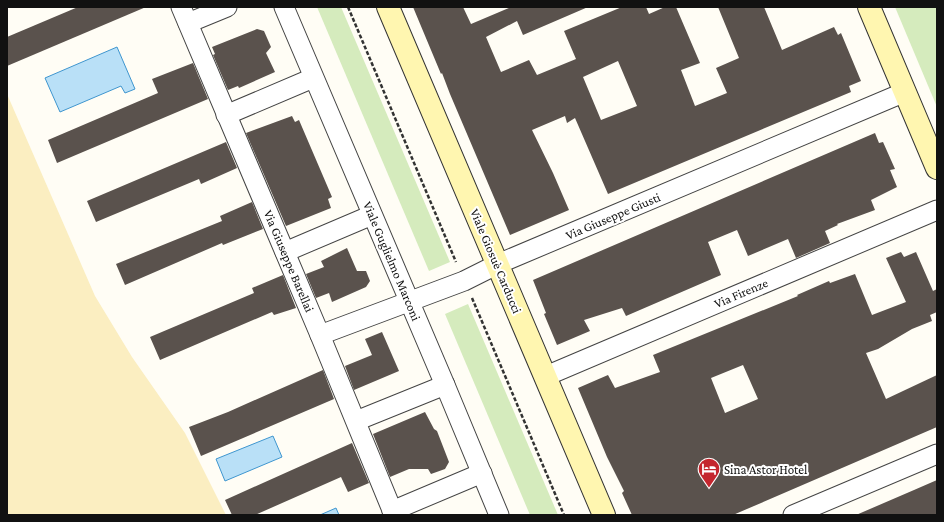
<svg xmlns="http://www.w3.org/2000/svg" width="944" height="522" font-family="'Crimson Pro',serif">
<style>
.green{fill:#d5ebbd}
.sand{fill:#fbeec1}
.water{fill:#b9e0f7;stroke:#3f96cf}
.building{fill:#5a524d;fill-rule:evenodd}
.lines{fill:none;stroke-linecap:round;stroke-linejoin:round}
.street-casing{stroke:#444;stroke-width:21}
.secondary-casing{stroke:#333;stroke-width:24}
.path{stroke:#333;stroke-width:2.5;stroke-dasharray:4 2;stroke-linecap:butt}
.street{stroke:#fff;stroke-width:19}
.secondary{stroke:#fff6b0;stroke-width:22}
.labels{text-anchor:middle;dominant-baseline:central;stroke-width:4;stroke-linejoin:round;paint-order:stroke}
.street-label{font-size:13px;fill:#111;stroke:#fff}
.poi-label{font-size:13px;fill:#111;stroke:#fff;text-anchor:start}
</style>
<rect width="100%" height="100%" fill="#fffdf5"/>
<g class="green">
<polygon points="317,7 341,7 450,262 429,271"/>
<polygon points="895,7 937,7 937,107"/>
<polygon points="468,304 558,515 530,515 445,314"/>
</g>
<polygon class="sand" points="7,94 95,296 132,357 185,433 226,515 7,515"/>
<g class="water">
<polygon points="117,47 135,89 125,93 121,86 60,112 45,78"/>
<polygon points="273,436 282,457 225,481 216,459"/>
<polygon points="336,508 339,515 320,515"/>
</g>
<g class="building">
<polygon points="78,7 146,7 7,66 7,37"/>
<path d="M 413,7 L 463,7 L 471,24 L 511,7 L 588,7 L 523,35 L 517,21 L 486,37 L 501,72 L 529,60 L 537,75 L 576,59 L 564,31 L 622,7 L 646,7 L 649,14 L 665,7 L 676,7 L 700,63 L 681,70 L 695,106 L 727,93 L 716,68 L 739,58 L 718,7 L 764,7 L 782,50 L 834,27 L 838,35 L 841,33 L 861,81 L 849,86 L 851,92 L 608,194 L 575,118 L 567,123 L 565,116 L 532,130 L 553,173 L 569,210 L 510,235 L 450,94 L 442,73 L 441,74 ZM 618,61 L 637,106 L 601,120 L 583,77 Z"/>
<polygon points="257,29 264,31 271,47 266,53 275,72 239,88 238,86 228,90 213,55 215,54 212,47"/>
<polygon points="193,63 208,99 57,163 48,140 158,93 152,79"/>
<polygon points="292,116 295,122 299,120 332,197 328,199 331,208 286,226 246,133"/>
<polygon points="875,133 879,143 883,142 895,169 890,170 897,187 871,200 875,210 837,224 838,225 825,231 830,243 796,258 788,239 748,256 737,230 708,242 721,275 626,316 622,308 584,320 590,331 557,345 544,314 546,313 533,280"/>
<polygon points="226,142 237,168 201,184 199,179 96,222 87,201"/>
<polygon points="252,202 263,229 223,245 222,243 125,285 116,264 222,221 220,216"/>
<polygon points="347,248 357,271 366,271 370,281 366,287 332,302 329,293 316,298 306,274 324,267 321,261"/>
<path d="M 901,252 L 904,257 L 916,252 L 933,291 L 937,289 L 937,312 L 930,315 L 932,321 L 912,329 L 878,349 L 866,353 L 886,399 L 937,375 L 937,427 L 733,515 L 632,515 L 622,493 L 624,491 L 607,457 L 578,388 L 608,375 L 615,388 L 660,372 L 653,355 L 798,296 L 797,295 L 829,281 L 830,283 L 855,274 L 872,315 L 906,302 L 886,258 ZM 743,365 L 758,399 L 725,413 L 711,378 Z"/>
<polygon points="283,275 296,308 274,315 272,312 160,360 150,337 254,293 252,288"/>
<polygon points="382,332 399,371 354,390 345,366 372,355 365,339"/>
<polygon points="323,370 334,399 201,456 189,427 228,412"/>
<polygon points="425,412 434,429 437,431 449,462 445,469 431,474 428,469 409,469 390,477 373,434"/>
<polygon points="352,443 369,483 348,492 341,477 255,515 232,515 225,500"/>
<polygon points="937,480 937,515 856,515 914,490"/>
</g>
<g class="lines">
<g class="street-casing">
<g id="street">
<polyline points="181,7 320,335 394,515"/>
<polyline points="284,7 445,385 499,515"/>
<polyline points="188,23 227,7"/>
<polyline points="226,115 313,78"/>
<polyline points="285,252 372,215"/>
<polyline points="320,335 464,281 498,264 905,92"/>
<polyline points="546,376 937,210"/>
<polyline points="356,421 445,385"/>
<polyline points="392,511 482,473"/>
<polyline points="793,515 937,454"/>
</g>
</g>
<g class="secondary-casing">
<g id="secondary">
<polyline points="388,7 604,515"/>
<polyline points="869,7 937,168"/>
</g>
</g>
<g class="path">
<polyline points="348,7 456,262"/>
<polyline points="472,298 564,515"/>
</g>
<use href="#street" class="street"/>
<use href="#secondary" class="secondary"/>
</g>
<defs>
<g id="hotel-pin" transform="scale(1.15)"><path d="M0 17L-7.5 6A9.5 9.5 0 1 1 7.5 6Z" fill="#c4262e" stroke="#fff"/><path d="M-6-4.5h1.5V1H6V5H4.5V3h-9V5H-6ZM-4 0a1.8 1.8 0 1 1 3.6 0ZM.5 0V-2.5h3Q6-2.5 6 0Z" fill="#fff"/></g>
</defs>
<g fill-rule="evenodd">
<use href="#hotel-pin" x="709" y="469"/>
</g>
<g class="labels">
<g class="street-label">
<text transform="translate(613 216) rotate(-23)">Via Giuseppe Giusti</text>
<text transform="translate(289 261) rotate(67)">Via Giuseppe Barellai</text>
<text transform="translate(392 261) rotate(67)">Viale Guglielmo Marconi</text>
<text transform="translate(496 261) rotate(67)">Viale Giosuè Carducci</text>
<text transform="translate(741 293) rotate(-23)">Via Firenze</text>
</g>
<g class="poi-label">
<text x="724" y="469">Sina Astor Hotel</text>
</g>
</g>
<rect width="944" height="522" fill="none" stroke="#111111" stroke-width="16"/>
</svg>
